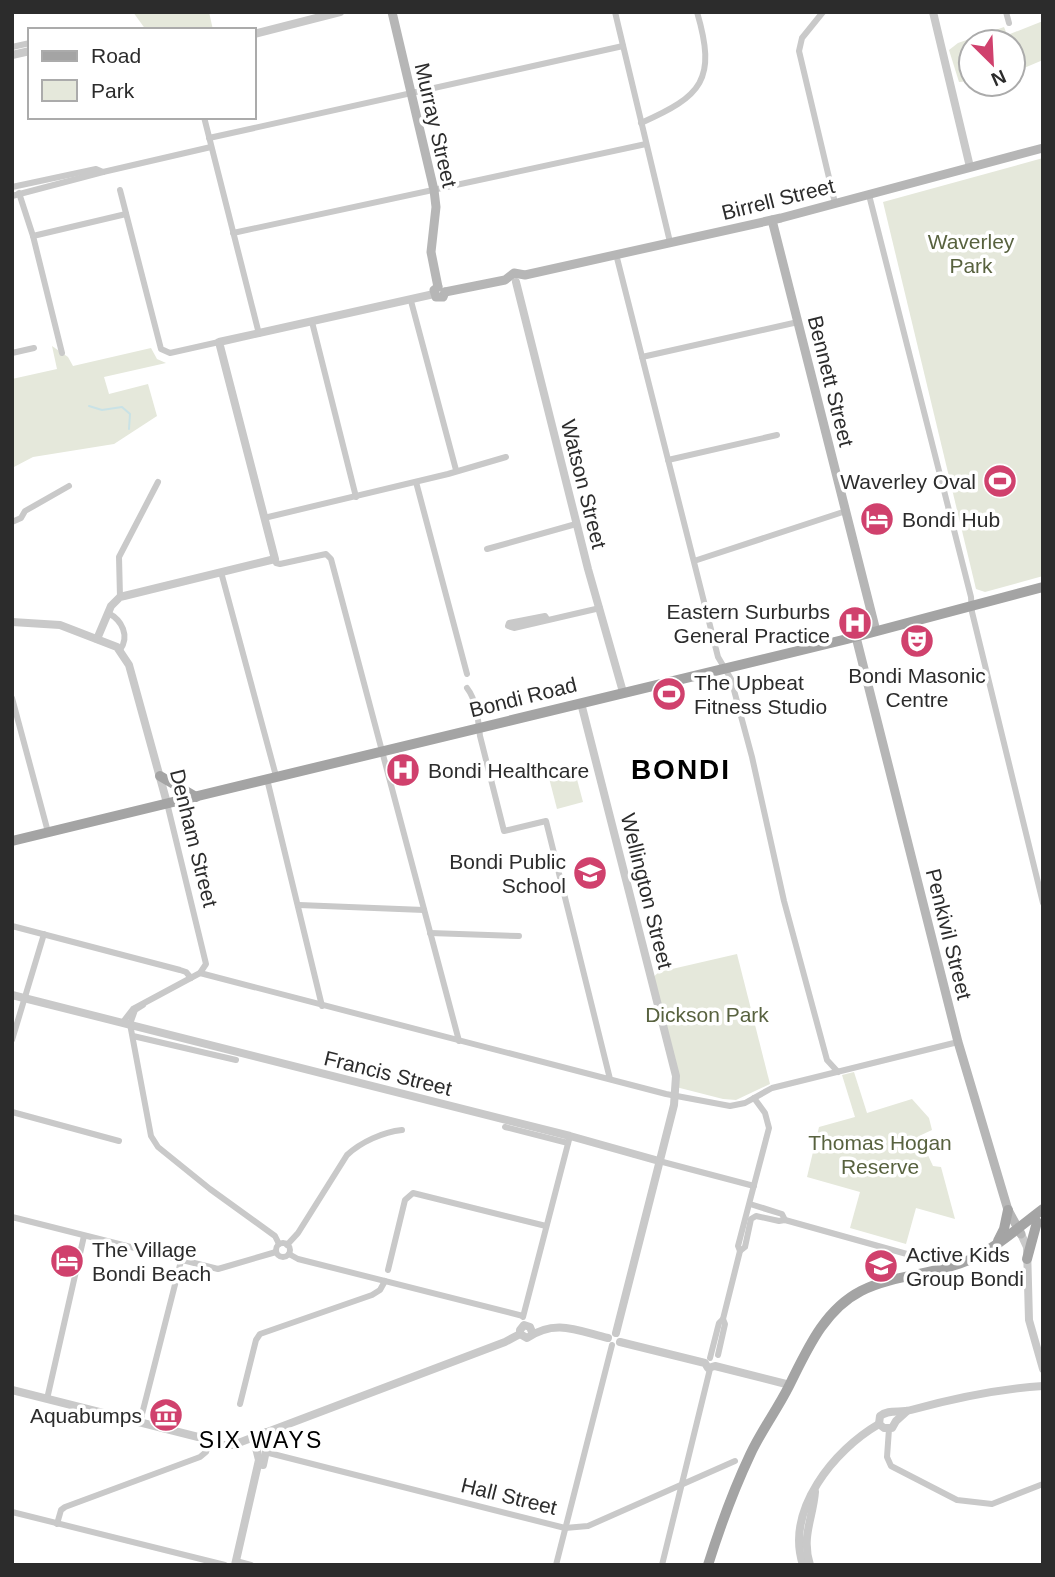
<svg xmlns="http://www.w3.org/2000/svg" width="1055" height="1577" font-family="Helvetica,sans-serif">
<style>
.green{fill:#e5e8db}
.lines{fill:none;stroke-linecap:round;stroke-linejoin:round}
.stream{stroke:#c9e2e6;stroke-width:2}
.minor{stroke:#c9c9c9;stroke-width:6}
.tertiary{stroke:#c9c9c9;stroke-width:8}
.secondary{stroke:#b6b6b6;stroke-width:9}
.primary{stroke:#a4a4a4;stroke-width:10}
.labels{text-anchor:middle;dominant-baseline:central;stroke-width:7;stroke-linejoin:round;paint-order:stroke}
.street-label{font-size:21px;fill:#2c2c2c;stroke:#fff}
.park-label{font-size:21px;fill:#58623f;stroke:#fff}
.poi-label{font-size:21px;fill:#2c2c2c;stroke:#fff;text-anchor:start}
.neighbourhood-label{font-size:23px;letter-spacing:2px;fill:#000;stroke:#fff}
.district-label{font-size:28px;font-weight:bold;letter-spacing:2px;fill:#000;stroke:#fff}
</style>
<rect width="100%" height="100%" fill="#fff"/>
<g class="green">
<polygon points="133,12 209,12 213,30 146,30"/>
<polygon points="1043,21 1043,60 1024,68 1010,34"/>
<polygon points="1004,27 1010,42 971,42 971,81 959,82 949,50 958,43"/>
<polygon points="1043,158 1043,576 985,592 976,589 883,202"/>
<polygon points="52,346 68,357 73,366 151,348 157,359 166,363 104,377 109,394 148,384 157,416 114,444 33,457 12,468 12,379 57,369"/>
<polygon points="574,768 583,802 557,809 548,774"/>
<polygon points="737,954 770,1084 736,1100 723,1099 676,1087 651,979 659,972"/>
<polygon points="854,1072 867,1113 912,1099 929,1118 932,1130 919,1136 933,1166 941,1167 955,1219 916,1208 906,1244 850,1228 860,1192 807,1177 819,1127 855,1117 842,1075"/>
</g>
<g class="lines">
<polyline class="stream" points="89,406 102,410 122,407 130,414 129,429"/>
<g class="minor">
<polyline points="615,12 670,242"/>
<polyline points="823,12 802,38 799,51 835,203"/>
<polyline points="1006,12 1009,23"/>
<polyline points="12,47 30,43"/>
<polyline points="204,117 259,334"/>
<path d="M 641,123 C 702,96 717,80 697,12"/>
<polyline points="209,138 623,46"/>
<polyline points="12,187 96,169 103,172"/>
<polyline points="120,190 161,349 170,353 219,342"/>
<polyline points="19,193 33,236 62,353"/>
<polyline points="869,195 971,597 972,612 1043,903"/>
<polyline points="12,196 103,172 211,147"/>
<polyline points="233,233 646,144"/>
<polyline points="33,236 126,214"/>
<polyline points="616,254 718,657 731,679 752,757 784,901 827,1060 838,1072"/>
<polyline points="411,301 456,470"/>
<polyline points="312,322 356,497"/>
<polyline points="12,353 34,348"/>
<polyline points="642,357 798,322"/>
<polyline points="668,460 777,435"/>
<polyline points="416,482 467,674"/>
<polyline points="264,518 448,474 506,457"/>
<polyline points="12,522 21,518 25,511 69,486"/>
<polyline points="487,549 576,524"/>
<polyline points="275,559 276,563 280,564 326,554 331,559 459,1041"/>
<polyline points="694,561 846,511"/>
<polyline points="221,572 276,776"/>
<polyline points="120,597 119,557 158,482"/>
<path d="M 108,613 C 122,620 130,636 120,650"/>
<polyline points="547,619 545,616 509,623 508,626 514,628 600,608"/>
<path d="M 467,688 C 477,701 478,720 480,736 L 504,831 L 546,821 L 610,1079"/>
<polyline points="12,698 48,832"/>
<polyline points="267,779 322,1006"/>
<polyline points="299,905 424,910"/>
<polyline points="12,926 180,970 186,972 191,978"/>
<polyline points="430,933 519,936"/>
<polyline points="200,973 666,1094 730,1106 745,1103 772,1088 958,1042"/>
<polyline points="143,1005 135,1010 130,1024 151,1136 158,1147 210,1189 275,1236 279,1244"/>
<polyline points="123,1022 133,1009 200,973 206,964 167,803"/>
<polyline points="133,1036 236,1060"/>
<polyline points="12,1040 44,934"/>
<polyline points="12,1112 119,1141"/>
<polyline points="505,1127 568,1143"/>
<polyline points="659,1161 754,1186"/>
<polyline points="750,1204 782,1214 785,1220"/>
<polyline points="12,1217 218,1269 276,1252"/>
<circle cx="283" cy="1250" r="7"/>
<path d="M 287,1245 L 298,1233 L 347,1155 C 361,1142 383,1132 402,1130"/>
<polyline points="740,1251 745,1247 751,1219 756,1216 779,1221 785,1220 914,1256"/>
<polyline points="289,1254 298,1259 523,1316"/>
<polyline points="388,1270 405,1200 413,1193 546,1226"/>
<polyline points="523,1317 570,1136"/>
<polyline points="718,1355 725,1324 723,1319"/>
<polyline points="710,1358 719,1323 723,1319 740,1251 738,1246 769,1128 765,1113 754,1098"/>
<polyline points="47,1399 84,1236"/>
<polyline points="240,1404 256,1340 260,1334 372,1295 380,1290 385,1281"/>
<polyline points="140,1422 181,1261"/>
<polyline points="889,1429 887,1457 891,1466 957,1500 992,1504 1043,1484"/>
<polyline points="265,1452 565,1528 588,1526 735,1461"/>
<polyline points="12,1512 225,1565"/>
<polyline points="57,1524 61,1510 65,1507 200,1457 206,1452 210,1440"/>
<polyline points="236,1561 251,1565"/>
<polyline points="556,1565 612,1345"/>
<polyline points="662,1565 710,1369"/>
</g>
<g class="tertiary">
<polyline points="933,12 970,167"/>
<polyline points="254,34 340,12"/>
<polyline points="12,55 30,51"/>
<polyline points="516,282 588,569 623,692"/>
<polyline points="12,622 60,625 117,647 129,665 167,803"/>
<polyline points="97,639 111,606 120,597 275,559 219,342 434,294"/>
<polyline points="581,703 676,1076 674,1105 616,1333"/>
<polyline points="12,995 570,1136 659,1161"/>
<polyline points="1021,1234 1027,1247 1029,1320 1043,1369"/>
<path d="M 520,1334 L 527,1338 C 555,1319 576,1330 608,1338"/>
<polyline points="520,1334 520,1330 524,1325 530,1327 532,1332"/>
<polyline points="620,1342 705,1363 708,1368 715,1366 790,1385"/>
<polyline points="12,1390 210,1440 217,1445 233,1445 505,1342 520,1334"/>
<path d="M 879,1424 L 880,1416 C 888,1409 900,1413 911,1410 C 955,1398 997,1389 1043,1386"/>
<polyline points="879,1424 884,1428 892,1428 896,1421 907,1411"/>
<polyline points="263,1465 267,1446 265,1432"/>
<polyline points="235,1565 259,1460 253,1436"/>
<path d="M 803,1565 C 785,1510 834,1450 879,1424"/>
<path d="M 810,1565 C 801,1537 813,1518 815,1492"/>
</g>
<g class="secondary">
<polyline points="392,12 434,190 436,207 431,252 438,287"/>
<polyline points="772,220 876,631"/>
<polyline points="438,287 434,290 436,297 443,297 445,292"/>
<polyline points="445,292 505,280 514,273 525,275 781,218 1043,148"/>
<polyline points="856,637 958,1042 1008,1210 1021,1234"/>
</g>
<g class="primary">
<polyline points="160,776 196,797"/>
<polyline points="12,841 847,639 1043,587"/>
<polyline points="998,1241 1004,1229 1008,1210"/>
<polyline points="1027,1259 1037,1222"/>
<path d="M 708,1565 C 720,1527 733,1491 750,1455 C 761,1431 777,1410 789,1386 C 807,1350 824,1310 861,1291 C 895,1274 935,1275 969,1260 C 996,1248 1019,1227 1043,1209"/>
</g>
</g>
<defs>
<g id="stadium-disc" transform="scale(1.75)"><circle r="9.5" fill="#d0416d" stroke="#fff"/><path d="M0-5a6.5 5 0 1 0 0 10a6.5 5 0 1 0 0-10ZM-3.5-1.8h7v3.6h-7Z" fill="#fff"/></g>
<g id="hotel-disc" transform="scale(1.75)"><circle r="9.5" fill="#d0416d" stroke="#fff"/><path d="M-6-4.5h1.5V1H6V5H4.5V3h-9V5H-6ZM-4 0a1.8 1.8 0 1 1 3.6 0ZM.5 0V-2.5h3Q6-2.5 6 0Z" fill="#fff"/></g>
<g id="hospital-disc" transform="scale(1.75)"><circle r="9.5" fill="#d0416d" stroke="#fff"/><path d="M-5-5h3v3.5h4V-5h3V5h-3V1.5h-4V5h-3Z" fill="#fff"/></g>
<g id="theatre-disc" transform="scale(1.75)"><circle r="9.5" fill="#d0416d" stroke="#fff"/><path d="M-5-5.5Q0-4 5-5.5V0Q5 5 0 6Q-5 5-5 0ZM-3.3-2.5H-1v1.5H-3.3ZM1-2.5H3.3v1.5H1ZM-2.8 1Q0 5.5 2.8 1Z" fill="#fff"/></g>
<g id="school-disc" transform="scale(1.75)"><circle r="9.5" fill="#d0416d" stroke="#fff"/><path d="M0-5L7-2L0 1L-7-2ZM-4 1L0 2.5L4 1V4Q0 6-4 4Z" fill="#fff"/></g>
<g id="museum-disc" transform="scale(1.75)"><circle r="9.5" fill="#d0416d" stroke="#fff"/><path d="M0-6L6-3V-2H-6V-3ZM-5-1h2V3h-2ZM-1-1h2V3h-2ZM3-1h2V3H3ZM-6 4H6V6H-6Z" fill="#fff"/></g>
</defs>
<g fill-rule="evenodd">
<use href="#stadium-disc" x="1000" y="481"/>
<use href="#hotel-disc" x="877" y="519"/>
<use href="#hospital-disc" x="855" y="623"/>
<use href="#theatre-disc" x="917" y="641"/>
<use href="#stadium-disc" x="669" y="694"/>
<use href="#hospital-disc" x="403" y="770"/>
<use href="#school-disc" x="590" y="873"/>
<use href="#hotel-disc" x="67" y="1261"/>
<use href="#school-disc" x="881" y="1266"/>
<use href="#museum-disc" x="166" y="1415"/>
</g>
<g class="labels">
<g class="street-label">
<text transform="translate(436 125) rotate(77)">Murray Street</text>
<text transform="translate(778 199) rotate(-14)">Birrell Street</text>
<text transform="translate(831 381) rotate(76)">Bennett Street</text>
<text transform="translate(584 484) rotate(76)">Watson Street</text>
<text transform="translate(523 697) rotate(-14)">Bondi Road</text>
<text transform="translate(194 838) rotate(76)">Denham Street</text>
<text transform="translate(647 891) rotate(76)">Wellington Street</text>
<text transform="translate(949 934) rotate(76)">Penkivil Street</text>
<text transform="translate(388 1073) rotate(14)">Francis Street</text>
<text transform="translate(509 1496) rotate(14)">Hall Street</text>
</g>
<g class="park-label">
<text x="971" y="241">Waverley<tspan x="971" dy="24">Park</tspan></text>
<text x="707" y="1014">Dickson Park</text>
<text x="880" y="1142">Thomas Hogan<tspan x="880" dy="24">Reserve</tspan></text>
</g>
<g class="poi-label">
<text x="976" y="481" text-anchor="end">Waverley Oval</text>
<text x="902" y="519">Bondi Hub</text>
<text x="830" y="611" text-anchor="end">Eastern Surburbs<tspan x="830" dy="24">General Practice</tspan></text>
<text x="917" y="675" text-anchor="middle">Bondi Masonic<tspan x="917" dy="24">Centre</tspan></text>
<text x="694" y="682">The Upbeat<tspan x="694" dy="24">Fitness Studio</tspan></text>
<text x="428" y="770">Bondi Healthcare</text>
<text x="566" y="861" text-anchor="end">Bondi Public<tspan x="566" dy="24">School</tspan></text>
<text x="92" y="1249">The Village<tspan x="92" dy="24">Bondi Beach</tspan></text>
<text x="906" y="1254">Active Kids<tspan x="906" dy="24">Group Bondi</tspan></text>
<text x="142" y="1415" text-anchor="end">Aquabumps</text>
</g>
<g class="neighbourhood-label">
<text x="261" y="1440">SIX WAYS</text>
</g>
<g class="district-label">
<text x="681" y="769">BONDI</text>
</g>
</g>
<rect width="1055" height="1577" fill="none" stroke="#2c2c2c" stroke-width="28"/>
<rect x="28" y="28" width="228" height="91" fill="#ffffff" stroke="#ababab" stroke-width="2"/>
<rect x="42" y="51" width="35" height="10" fill="#a4a4a4" stroke="#ababab" stroke-width="2"/>
<text x="91" y="63" font-size="21" fill="#2c2c2c">Road</text>
<rect x="42" y="80" width="35" height="21" fill="#e5e8db" stroke="#ababab" stroke-width="2"/>
<text x="91" y="98" font-size="21" fill="#2c2c2c">Park</text>
<g transform="translate(992 63) rotate(156)"><circle r="33" fill="#ffffff" stroke="#ababab" stroke-width="2"/>
<path d="M0-5L12 26L0 18L-12 26Z" fill="#d0416d"/>
<text y="-10" font-size="19" font-weight="bold" text-anchor="middle" fill="#2c2c2c">N</text>
</g>
</svg>
